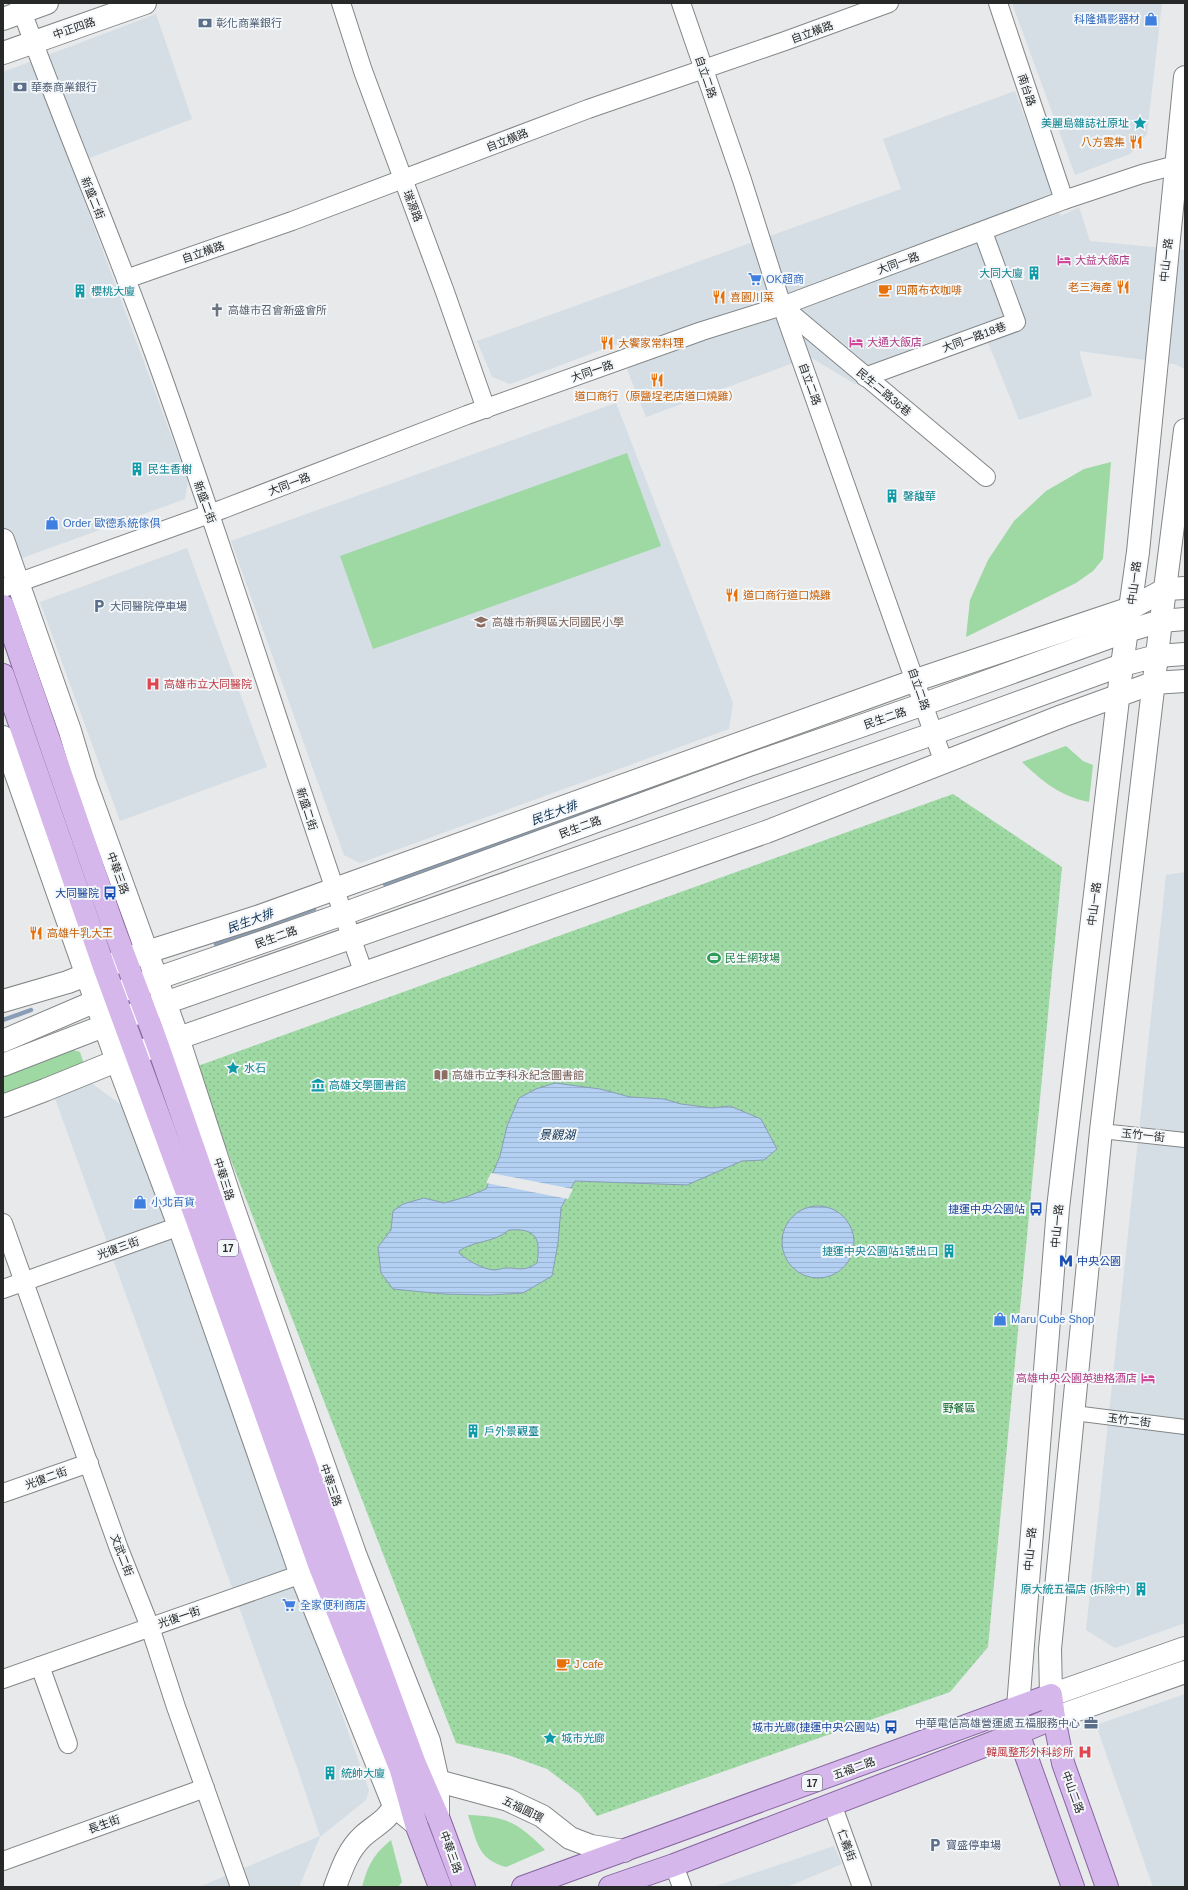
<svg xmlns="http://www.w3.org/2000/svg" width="1188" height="1890" font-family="Helvetica,'Noto Sans TC',sans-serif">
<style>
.built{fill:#d5dee5}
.grass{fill:#9ed8a3}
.park{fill:url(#park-dots)}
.water{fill:url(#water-rules);stroke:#899eb6;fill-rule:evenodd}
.pier{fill:#e7e9eb}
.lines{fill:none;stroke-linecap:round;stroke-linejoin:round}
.stream{stroke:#899eb6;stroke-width:4.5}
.pedestrian-casing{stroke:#838687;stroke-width:16}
.minor-casing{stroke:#838687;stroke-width:20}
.tertiary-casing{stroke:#838687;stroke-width:24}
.secondary-casing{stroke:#838687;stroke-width:24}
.primary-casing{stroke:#86669f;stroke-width:24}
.pedestrian{stroke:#fff;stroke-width:14}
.minor{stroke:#fff;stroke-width:18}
.tertiary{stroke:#fff;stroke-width:22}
.secondary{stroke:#fff;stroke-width:22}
.primary{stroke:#d5b7ec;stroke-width:22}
.labels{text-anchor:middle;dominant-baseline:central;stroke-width:4;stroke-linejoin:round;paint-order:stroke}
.shield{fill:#f4f7f9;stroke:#646667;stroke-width:1}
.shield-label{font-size:10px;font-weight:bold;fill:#272828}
.shop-label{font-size:11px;fill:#366cbe;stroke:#f4f7f9;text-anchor:start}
.service-label{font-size:11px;fill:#4e5e75;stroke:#f4f7f9;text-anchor:start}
.street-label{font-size:11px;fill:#272828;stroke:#f4f7f9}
.culture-label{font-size:11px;fill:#0d838f;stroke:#f4f7f9;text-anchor:start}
.food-label{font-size:11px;fill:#c56008;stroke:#f4f7f9;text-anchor:start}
.hotel-label{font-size:11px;fill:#b23c85;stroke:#f4f7f9;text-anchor:start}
.worship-label{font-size:11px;fill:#5b616d;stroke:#f4f7f9;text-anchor:start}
.education-label{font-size:11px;fill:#785e54;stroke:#f4f7f9;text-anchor:start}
.health-label{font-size:11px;fill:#be3a42;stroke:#f4f7f9;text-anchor:start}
.transit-label{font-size:11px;fill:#164399;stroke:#f4f7f9;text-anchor:end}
.leisure-label{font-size:11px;fill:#27864d;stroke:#f4f7f9;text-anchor:start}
.park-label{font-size:11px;fill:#076422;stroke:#f4f7f9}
.water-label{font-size:12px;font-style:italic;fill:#0a2d51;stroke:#f4f7f9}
</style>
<defs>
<pattern id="park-dots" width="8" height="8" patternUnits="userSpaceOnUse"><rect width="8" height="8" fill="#9ed8a3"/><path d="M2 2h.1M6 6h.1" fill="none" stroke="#88b98c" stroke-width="1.8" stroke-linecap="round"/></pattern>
<pattern id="water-rules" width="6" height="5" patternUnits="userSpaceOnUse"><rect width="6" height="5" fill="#b3d0f3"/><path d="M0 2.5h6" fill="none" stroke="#9ab3d0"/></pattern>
</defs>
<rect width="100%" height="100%" fill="#e7e9eb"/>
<g class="built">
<polygon points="1012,3 1162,3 1147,134 1130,154 1075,175"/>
<polygon points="156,14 192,119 71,165 188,481 185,499 3,565 3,72"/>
<polygon points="1015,91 1061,216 1079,207 1090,241 1185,250 1185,369 1174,364 1079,351 1092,396 1019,420 987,340 855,384 810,357 646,417 617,344 510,384 492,377 477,341 901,189 883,139"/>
<polygon points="616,403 733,703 729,729 360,863 344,855 231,541"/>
<polygon points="187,548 267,767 120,821 40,602"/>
<polygon points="1185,872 1185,1623 1115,1648 1086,1630 1166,875"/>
<polygon points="90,1082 124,1107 369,1790 366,1800 320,1837 299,1887 199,1887 320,1836 298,1770 53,1093"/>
<polygon points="1185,1694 1185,1887 1153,1887 1096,1725"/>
<polygon points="834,1846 842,1864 787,1887 713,1887"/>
</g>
<g class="grass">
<polygon points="627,453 661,546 373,649 340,556"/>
<polygon points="1111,462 1103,559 1093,571 1076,583 966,637 970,600 988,560 1014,521 1046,491 1084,469"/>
<path d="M 1066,746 L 1083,761 L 1093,765 L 1089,802 C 1060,796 1043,782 1022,762 Z"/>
<polygon points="73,1050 80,1052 84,1064 3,1098 3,1075"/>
<path d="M 468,1815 C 506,1816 519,1823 545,1850 L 506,1867 C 477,1859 477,1841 468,1815 Z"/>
<path d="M 391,1840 L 402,1882 L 398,1887 L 362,1887 C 368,1865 373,1855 391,1840 Z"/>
</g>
<polygon class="park" points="953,794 1062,867 988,1647 950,1692 597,1816 580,1794 547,1769 508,1755 456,1743 195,1067"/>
<g class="water">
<path d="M 555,1083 L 600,1089 L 630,1097 L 664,1099 L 681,1104 L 712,1108 L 730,1106 L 761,1119 L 777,1149 L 764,1160 L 742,1161 L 687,1185 L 575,1181 L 561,1208 L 558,1243 L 552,1276 L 523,1293 L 489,1295 L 444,1294 L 393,1289 L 381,1273 L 378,1247 L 391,1230 L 393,1211 L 403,1204 L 424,1198 L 444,1203 L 466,1197 L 486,1189 L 500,1156 L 507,1126 L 519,1098 L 536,1089 ZM 509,1230 C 536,1228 541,1238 537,1263 C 524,1272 520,1268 507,1268 C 502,1268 498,1270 494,1270 C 482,1269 469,1261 460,1254 L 459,1251 C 475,1240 494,1243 509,1230 Z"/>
<circle cx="818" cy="1242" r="36"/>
</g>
<polygon class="pier" points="491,1173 573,1189 568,1199 486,1183"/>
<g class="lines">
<g class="stream">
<polyline points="385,884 678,779"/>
<polyline points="216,944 314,909"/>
<polyline points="3,1020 31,1010"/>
</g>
<g class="pedestrian-casing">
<g id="pedestrian">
<polyline points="1101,1131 1185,1140"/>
<polyline points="1074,1413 1185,1427"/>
</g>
</g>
<g class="minor-casing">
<g id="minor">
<path d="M 19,3 C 62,122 112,237 155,356 C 229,561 292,769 364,974"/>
<polyline points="341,3 363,71 445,292 486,409"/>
<polyline points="681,3 742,180 782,306 944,763"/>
<polyline points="998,3 1064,200"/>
<polyline points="126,279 292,221 588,109 785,41 889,3"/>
<polyline points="783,307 986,477"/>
<polyline points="865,377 1016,322 983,232"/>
<polyline points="3,588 223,509 467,415 702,331 782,306 1064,200 1142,174 1176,165 1185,166"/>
<polyline points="3,1223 119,1549 150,1627 176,1707 240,1887"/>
<polyline points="3,1289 191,1222"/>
<polyline points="3,1493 89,1463"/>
<polyline points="40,1666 68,1744"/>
<polyline points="3,1679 313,1570"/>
<polyline points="832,1804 862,1887"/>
<polyline points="3,1861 205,1788"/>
<polyline points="674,1865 682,1887"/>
</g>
</g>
<g class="tertiary-casing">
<g id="tertiary">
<polyline points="3,19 47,3"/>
<polyline points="3,53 145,3"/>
<polyline points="3,540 70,731 85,781 178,1038 233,1207 355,1554 429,1741 438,1781 438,1817"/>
<polyline points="1131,608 1166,589 1185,588"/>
<polyline points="1153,683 1185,681"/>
<polyline points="3,737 117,1061 179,1226 301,1575 394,1806 416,1824"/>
<polyline points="1051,1695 1185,1648"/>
<polyline points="1054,1718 1185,1672"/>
<polyline points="425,1776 438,1781 508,1800 542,1816 570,1838 591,1846 624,1851"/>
<path d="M 335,1887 C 342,1868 348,1850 363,1836 C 374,1826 388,1820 394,1806"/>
</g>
</g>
<g class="secondary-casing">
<g id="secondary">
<polyline points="3,1001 68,982 125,959 257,917 916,680 1131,608"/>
<polyline points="3,1041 96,1001 135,986 343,914 749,765 924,704 1127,631 1161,621 1185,619"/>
<polyline points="3,1065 145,1010 921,738 1122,665 1157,656 1185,654"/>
<polyline points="3,1106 45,1090 136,1053 766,832 1062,716 1153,683"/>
<polyline points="1051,1695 1050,1649 1101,1131 1161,621 1185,430"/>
<polyline points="1018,1707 1058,1208 1122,665 1138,552 1185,77"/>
</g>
</g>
<g class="primary-casing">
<g id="primary">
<polyline points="3,606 113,926 158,1046 216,1213 340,1560 415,1764 438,1817 464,1887"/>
<polyline points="3,675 104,967 197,1220 320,1567 401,1770 416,1824 440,1887"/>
<polyline points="1018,1718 1018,1733 1073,1887"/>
<polyline points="523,1887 1051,1695 1054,1718 1063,1763 1107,1887"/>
<polyline points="610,1887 674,1865 1018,1733 1054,1718"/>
</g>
</g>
<use href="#pedestrian" class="pedestrian"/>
<use href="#minor" class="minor"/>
<use href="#tertiary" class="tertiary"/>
<use href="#secondary" class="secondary"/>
<use href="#primary" class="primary"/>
</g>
<defs>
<g id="shop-bare" transform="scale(1.08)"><path d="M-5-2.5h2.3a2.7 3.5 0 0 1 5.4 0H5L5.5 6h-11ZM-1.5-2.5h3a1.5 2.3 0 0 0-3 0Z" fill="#3f7fe0" stroke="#f4f7f9" stroke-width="2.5" paint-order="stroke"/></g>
<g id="bank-bare" transform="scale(1.08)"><path d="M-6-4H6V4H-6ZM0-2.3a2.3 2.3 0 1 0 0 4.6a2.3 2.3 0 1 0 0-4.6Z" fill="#5c6f8a" stroke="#f4f7f9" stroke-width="2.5" paint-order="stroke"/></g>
<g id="sight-bare" transform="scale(1.08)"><path d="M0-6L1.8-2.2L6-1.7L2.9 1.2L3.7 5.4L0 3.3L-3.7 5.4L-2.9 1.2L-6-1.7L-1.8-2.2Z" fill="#0f9aa8" stroke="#f4f7f9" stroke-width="2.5" paint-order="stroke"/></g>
<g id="restaurant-bare" transform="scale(1.08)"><path d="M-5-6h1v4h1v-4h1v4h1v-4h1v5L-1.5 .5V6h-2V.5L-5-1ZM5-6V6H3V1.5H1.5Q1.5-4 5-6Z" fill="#e8710a" stroke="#f4f7f9" stroke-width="2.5" paint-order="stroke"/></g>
<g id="hotel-bare" transform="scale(1.08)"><path d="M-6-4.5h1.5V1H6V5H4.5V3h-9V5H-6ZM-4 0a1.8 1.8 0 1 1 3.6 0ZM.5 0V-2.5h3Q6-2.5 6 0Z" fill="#d1479c" stroke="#f4f7f9" stroke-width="2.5" paint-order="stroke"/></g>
<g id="building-bare" transform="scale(1.08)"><path d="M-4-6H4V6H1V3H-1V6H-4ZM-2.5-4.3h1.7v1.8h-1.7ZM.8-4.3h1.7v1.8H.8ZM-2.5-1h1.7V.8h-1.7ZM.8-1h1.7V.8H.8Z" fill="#0f9aa8" stroke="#f4f7f9" stroke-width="2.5" paint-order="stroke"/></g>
<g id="supermarket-bare" transform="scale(1.08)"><path d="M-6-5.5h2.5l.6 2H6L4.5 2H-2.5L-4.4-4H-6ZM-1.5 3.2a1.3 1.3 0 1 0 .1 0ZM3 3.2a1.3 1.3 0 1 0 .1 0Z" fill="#3f7fe0" stroke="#f4f7f9" stroke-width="2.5" paint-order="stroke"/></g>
<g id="cafe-bare" transform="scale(1.08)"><path d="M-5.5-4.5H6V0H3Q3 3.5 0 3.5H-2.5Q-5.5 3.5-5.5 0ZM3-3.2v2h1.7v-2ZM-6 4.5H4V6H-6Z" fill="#e8710a" stroke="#f4f7f9" stroke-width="2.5" paint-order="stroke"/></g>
<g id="church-bare" transform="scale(1.08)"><path d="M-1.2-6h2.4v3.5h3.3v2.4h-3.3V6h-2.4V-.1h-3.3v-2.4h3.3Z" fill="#6b7280" stroke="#f4f7f9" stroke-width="2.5" paint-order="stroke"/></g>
<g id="parking-bare" transform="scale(1.08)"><path d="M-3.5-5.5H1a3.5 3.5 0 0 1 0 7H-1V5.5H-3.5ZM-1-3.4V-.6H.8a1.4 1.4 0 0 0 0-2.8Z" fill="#5c6f8a" stroke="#f4f7f9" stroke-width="2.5" paint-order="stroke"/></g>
<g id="school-bare" transform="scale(1.08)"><path d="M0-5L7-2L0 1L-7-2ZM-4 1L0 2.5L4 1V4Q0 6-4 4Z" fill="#8d6e63" stroke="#f4f7f9" stroke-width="2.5" paint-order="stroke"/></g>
<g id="hospital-bare" transform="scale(1.08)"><path d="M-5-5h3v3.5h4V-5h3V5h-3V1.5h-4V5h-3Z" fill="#e0444e" stroke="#f4f7f9" stroke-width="2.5" paint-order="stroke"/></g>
<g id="bus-bare" transform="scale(1.08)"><path d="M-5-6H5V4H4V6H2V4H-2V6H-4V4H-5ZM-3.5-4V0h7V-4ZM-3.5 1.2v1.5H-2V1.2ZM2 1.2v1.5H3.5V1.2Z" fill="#1a4fb4" stroke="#f4f7f9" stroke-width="2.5" paint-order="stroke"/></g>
<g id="stadium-bare" transform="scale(1.08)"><path d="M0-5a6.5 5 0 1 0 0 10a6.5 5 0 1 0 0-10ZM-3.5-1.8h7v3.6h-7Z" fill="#2e9e5b" stroke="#f4f7f9" stroke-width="2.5" paint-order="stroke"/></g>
<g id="library-bare" transform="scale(1.08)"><path d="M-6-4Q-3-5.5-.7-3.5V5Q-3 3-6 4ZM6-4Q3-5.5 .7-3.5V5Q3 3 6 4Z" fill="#8d6e63" stroke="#f4f7f9" stroke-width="2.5" paint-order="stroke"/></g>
<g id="museum-bare" transform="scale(1.08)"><path d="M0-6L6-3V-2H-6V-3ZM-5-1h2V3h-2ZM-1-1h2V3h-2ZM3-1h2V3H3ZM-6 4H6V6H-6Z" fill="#0f9aa8" stroke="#f4f7f9" stroke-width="2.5" paint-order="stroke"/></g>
<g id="metro-bare" transform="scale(1.08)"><path d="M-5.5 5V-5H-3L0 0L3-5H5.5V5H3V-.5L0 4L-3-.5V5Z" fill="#1a4fb4" stroke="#f4f7f9" stroke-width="2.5" paint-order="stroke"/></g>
<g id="office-bare" transform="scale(1.08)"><path d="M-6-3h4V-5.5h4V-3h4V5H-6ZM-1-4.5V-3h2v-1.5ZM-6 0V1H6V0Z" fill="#5c6f8a" stroke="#f4f7f9" stroke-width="2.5" paint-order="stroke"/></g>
</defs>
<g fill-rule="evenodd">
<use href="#shop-bare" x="1151" y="19"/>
<use href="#bank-bare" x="205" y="23"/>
<use href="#bank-bare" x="20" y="87"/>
<use href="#sight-bare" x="1140" y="123"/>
<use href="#restaurant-bare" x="1136" y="142"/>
<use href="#hotel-bare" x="1064" y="260"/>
<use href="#building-bare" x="1034" y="273"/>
<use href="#supermarket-bare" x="755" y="279"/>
<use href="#restaurant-bare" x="1123" y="287"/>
<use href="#cafe-bare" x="885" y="290"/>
<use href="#building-bare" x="80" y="291"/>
<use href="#restaurant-bare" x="719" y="297"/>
<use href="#church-bare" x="217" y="310"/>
<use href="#hotel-bare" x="856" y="342"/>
<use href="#restaurant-bare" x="607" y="343"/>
<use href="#restaurant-bare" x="657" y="380"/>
<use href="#building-bare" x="137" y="469"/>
<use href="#building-bare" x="892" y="496"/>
<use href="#shop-bare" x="52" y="523"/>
<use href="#restaurant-bare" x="732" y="595"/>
<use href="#parking-bare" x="99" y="606"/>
<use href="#school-bare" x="481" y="622"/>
<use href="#hospital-bare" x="153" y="684"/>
<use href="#bus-bare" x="110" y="893"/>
<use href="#restaurant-bare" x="36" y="933"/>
<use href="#stadium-bare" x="714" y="958"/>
<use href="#sight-bare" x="233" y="1068"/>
<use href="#library-bare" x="441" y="1075"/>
<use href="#museum-bare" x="318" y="1085"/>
<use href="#shop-bare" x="140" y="1202"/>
<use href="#bus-bare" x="1036" y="1209"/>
<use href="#building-bare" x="949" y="1251"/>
<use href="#metro-bare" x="1066" y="1261"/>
<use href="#shop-bare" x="1000" y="1319"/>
<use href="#hotel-bare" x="1148" y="1378"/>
<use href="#building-bare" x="473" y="1431"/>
<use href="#building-bare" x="1141" y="1589"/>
<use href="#supermarket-bare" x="289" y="1605"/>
<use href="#cafe-bare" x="563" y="1664"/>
<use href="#office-bare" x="1091" y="1723"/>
<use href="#bus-bare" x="891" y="1727"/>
<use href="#sight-bare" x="550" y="1738"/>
<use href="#hospital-bare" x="1085" y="1752"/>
<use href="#building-bare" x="330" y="1773"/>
<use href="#parking-bare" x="935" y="1845"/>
</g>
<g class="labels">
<g class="shield">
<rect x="218" y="1240" width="20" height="16" rx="3"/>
<rect x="802" y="1775" width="20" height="16" rx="3"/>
</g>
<g class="shield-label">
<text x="228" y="1248">17</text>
<text x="812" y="1783">17</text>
</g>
<g class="shop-label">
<text x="1140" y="19" text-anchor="end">科隆攝影器材</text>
<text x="766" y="279">OK超商</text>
<text x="63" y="523">Order 歐德系統傢俱</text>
<text x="151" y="1202">小北百貨</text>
<text x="1011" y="1319">Maru Cube Shop</text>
<text x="300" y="1605">全家便利商店</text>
</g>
<g class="service-label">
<text x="216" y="23">彰化商業銀行</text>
<text x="31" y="87">華泰商業銀行</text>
<text x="110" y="606">大同醫院停車場</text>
<text x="1080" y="1723" text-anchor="end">中華電信高雄營運處五福服務中心</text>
<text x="946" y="1845">寶盛停車場</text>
</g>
<g class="street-label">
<text transform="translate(74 28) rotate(-19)">中正四路</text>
<text transform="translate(812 32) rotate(-20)">自立橫路</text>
<text transform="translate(706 77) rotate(71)">自立二路</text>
<text transform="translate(1027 90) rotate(72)">南台路</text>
<text transform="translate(507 140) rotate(-21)">自立橫路</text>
<text transform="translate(93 198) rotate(68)">新盛二街</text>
<text transform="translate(413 206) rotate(69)">瑞源路</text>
<text transform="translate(203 252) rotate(-19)">自立橫路</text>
<text transform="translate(1166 260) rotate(-84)">中山一路</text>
<text transform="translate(898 263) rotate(-20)">大同一路</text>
<text transform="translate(974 337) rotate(-20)">大同一路18巷</text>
<text transform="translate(592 371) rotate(-19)">大同一路</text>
<text transform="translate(810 384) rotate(70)">自立二路</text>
<text transform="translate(884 392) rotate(40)">民生二路36巷</text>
<text transform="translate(289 484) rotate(-21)">大同一路</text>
<text transform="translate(205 502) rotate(70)">新盛二街</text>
<text transform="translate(1134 583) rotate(-83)">中山一路</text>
<text transform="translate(919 689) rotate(71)">自立二路</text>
<text transform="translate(885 718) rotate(-19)">民生二路</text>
<text transform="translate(307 809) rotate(72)">新盛二街</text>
<text transform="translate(580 827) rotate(-20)">民生二路</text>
<text transform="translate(118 873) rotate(70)">中華三路</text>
<text transform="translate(1094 904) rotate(-83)">中山一路</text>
<text transform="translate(276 937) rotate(-20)">民生二路</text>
<text transform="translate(1143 1135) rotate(6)">玉竹一街</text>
<text transform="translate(224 1179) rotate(72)">中華三路</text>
<text transform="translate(1057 1226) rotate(-85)">中山一路</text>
<text transform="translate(118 1248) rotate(-20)">光復三街</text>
<text transform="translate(1129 1420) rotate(7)">玉竹二街</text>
<text transform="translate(46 1478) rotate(-20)">光復二街</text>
<text transform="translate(331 1485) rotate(71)">中華三路</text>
<text transform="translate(1030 1549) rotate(-85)">中山一路</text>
<text transform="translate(122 1555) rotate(69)">文武二街</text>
<text transform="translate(179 1617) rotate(-19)">光復一街</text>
<text transform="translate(854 1768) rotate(-20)">五福二路</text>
<text transform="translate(1073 1792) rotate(70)">中山二路</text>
<text transform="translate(523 1809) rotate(26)">五福圓環</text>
<text transform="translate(104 1824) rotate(-20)">長生街</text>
<text transform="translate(847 1845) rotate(70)">仁義街</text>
<text transform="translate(451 1852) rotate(70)">中華三路</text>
</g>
<g class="culture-label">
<text x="1129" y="123" text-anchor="end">美麗島雜誌社原址</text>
<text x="1023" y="273" text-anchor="end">大同大廈</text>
<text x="91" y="291">櫻桃大廈</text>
<text x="148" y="469">民生香榭</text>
<text x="903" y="496">馨馥華</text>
<text x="244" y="1068">水石</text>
<text x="329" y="1085">高雄文學圖書館</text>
<text x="938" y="1251" text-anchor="end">捷運中央公園站1號出口</text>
<text x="484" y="1431">戶外景觀臺</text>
<text x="1130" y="1589" text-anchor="end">原大統五福店 (拆除中)</text>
<text x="561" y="1738">城市光廊</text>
<text x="341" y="1773">統帥大廈</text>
</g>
<g class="food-label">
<text x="1125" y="142" text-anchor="end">八方雲集</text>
<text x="1112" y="287" text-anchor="end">老三海產</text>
<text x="896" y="290">四兩布衣咖啡</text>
<text x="730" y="297">喜園川菜</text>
<text x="618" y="343">大饗家常料理</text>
<text x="657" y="396" text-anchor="middle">道口商行（原鹽埕老店道口燒雞）</text>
<text x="743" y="595">道口商行道口燒雞</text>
<text x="47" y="933">高雄牛乳大王</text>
<text x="574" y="1664">J cafe</text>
</g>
<g class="hotel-label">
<text x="1075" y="260">大益大飯店</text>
<text x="867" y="342">大通大飯店</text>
<text x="1137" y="1378" text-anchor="end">高雄中央公園英迪格酒店</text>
</g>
<g class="worship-label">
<text x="228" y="310">高雄市召會新盛會所</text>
</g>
<g class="education-label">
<text x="492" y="622">高雄市新興區大同國民小學</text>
<text x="452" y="1075">高雄市立李科永紀念圖書館</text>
</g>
<g class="health-label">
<text x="164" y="684">高雄市立大同醫院</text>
<text x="1074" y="1752" text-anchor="end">韓風整形外科診所</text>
</g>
<g class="transit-label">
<text x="99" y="893">大同醫院</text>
<text x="1025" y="1209">捷運中央公園站</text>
<text x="1077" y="1261" text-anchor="start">中央公園</text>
<text x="880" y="1727">城市光廊(捷運中央公園站)</text>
</g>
<g class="leisure-label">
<text x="725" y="958">民生網球場</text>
</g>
<g class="park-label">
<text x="959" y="1408">野餐區</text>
</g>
<g class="water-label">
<text transform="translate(554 813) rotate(-20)">民生大排</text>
<text transform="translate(250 921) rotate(-20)">民生大排</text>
<text x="557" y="1135">景觀湖</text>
</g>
</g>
<rect width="1188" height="1890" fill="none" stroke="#272828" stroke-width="8"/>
</svg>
